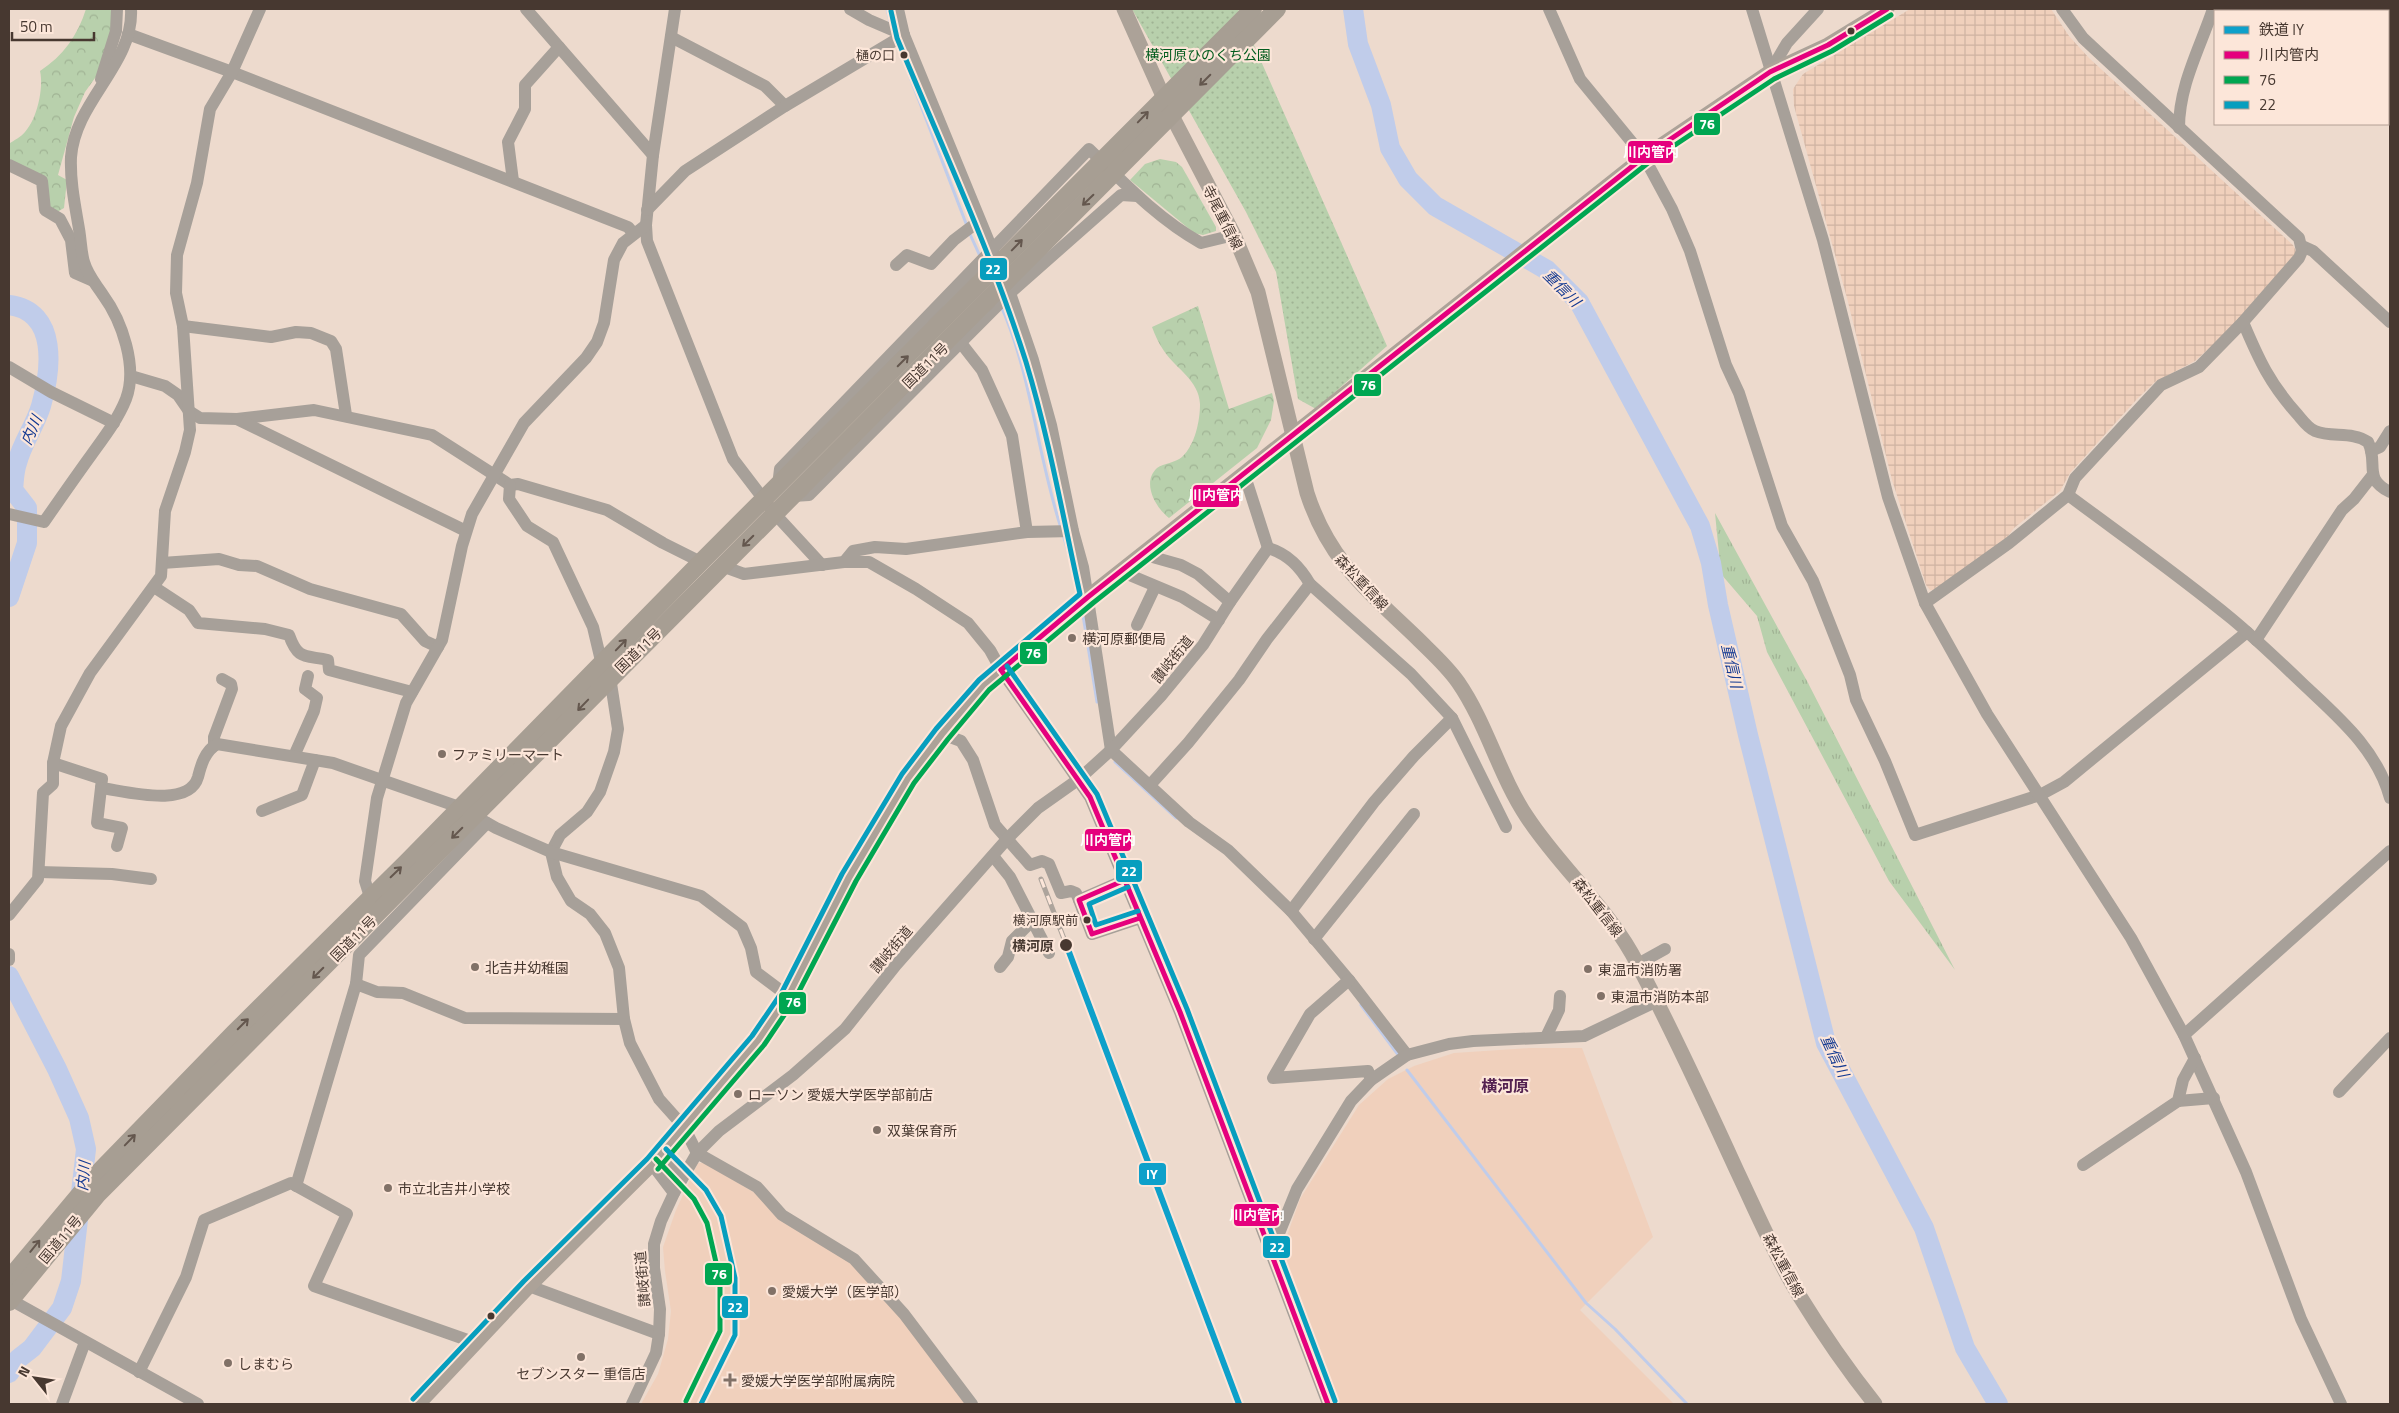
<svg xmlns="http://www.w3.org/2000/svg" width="2399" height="1413" font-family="'Titillium Web','Noto Sans JP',sans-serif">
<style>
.built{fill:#f0d0bc}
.industrial{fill:url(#industrial-grid)}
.grass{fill:url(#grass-tufts)}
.forest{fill:url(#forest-crowns)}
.park{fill:url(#park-dots)}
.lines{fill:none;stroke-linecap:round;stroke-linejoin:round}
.stream{stroke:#c0ccea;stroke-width:3}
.river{stroke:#c0ccea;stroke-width:20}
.minor{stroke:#a7a099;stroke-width:12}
.major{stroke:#aca298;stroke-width:15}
.highway{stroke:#a79e93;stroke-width:18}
.rail-casing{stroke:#ada49c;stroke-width:5}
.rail{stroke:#fce6d9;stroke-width:3;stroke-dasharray:9;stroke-linecap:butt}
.bus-1-casing{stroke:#fce6d9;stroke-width:9}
.bus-2-casing{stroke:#fce6d9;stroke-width:9}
.bus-3-casing{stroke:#fce6d9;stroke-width:9}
.bus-1{stroke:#e5007d;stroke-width:5}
.bus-2{stroke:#00a651;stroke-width:5}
.bus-3{stroke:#079ebe;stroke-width:5}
.rail-1-casing{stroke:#fce6d9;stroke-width:10}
.rail-1{stroke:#0ea0ca;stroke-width:6}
.oneway{stroke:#64574e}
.bus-dot{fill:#473830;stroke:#fce6d9;stroke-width:2}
.poi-dot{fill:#817167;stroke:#fce6d9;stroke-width:2}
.labels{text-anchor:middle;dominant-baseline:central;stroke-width:4.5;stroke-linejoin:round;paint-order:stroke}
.bus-label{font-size:13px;fill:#473830;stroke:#fce6d9;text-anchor:end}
.park-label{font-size:14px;fill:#035c1e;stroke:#fce6d9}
.street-label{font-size:14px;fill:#473830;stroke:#fce6d9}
.poi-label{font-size:14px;fill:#473830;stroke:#fce6d9;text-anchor:start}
.stop-label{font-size:14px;font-weight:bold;fill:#473830;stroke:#fce6d9;text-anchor:end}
.water-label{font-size:15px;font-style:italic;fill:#133992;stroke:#fce6d9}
.quarter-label{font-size:16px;font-weight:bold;fill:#542251;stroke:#fce6d9}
.line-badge{stroke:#fce6d9;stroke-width:2}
.badge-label{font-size:14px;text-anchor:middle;font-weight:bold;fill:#fff}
</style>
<defs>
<pattern id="industrial-grid" width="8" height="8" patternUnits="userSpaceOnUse" patternTransform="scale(1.25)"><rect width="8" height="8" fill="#f0d0bc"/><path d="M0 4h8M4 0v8" fill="none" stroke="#cfb3a2"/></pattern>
<pattern id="grass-tufts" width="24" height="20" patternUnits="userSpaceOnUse" patternTransform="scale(1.25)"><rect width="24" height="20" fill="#b8d0ac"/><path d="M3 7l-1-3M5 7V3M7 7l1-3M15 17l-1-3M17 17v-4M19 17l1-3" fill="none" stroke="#a0b394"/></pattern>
<pattern id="forest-crowns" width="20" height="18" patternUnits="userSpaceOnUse" patternTransform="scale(1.25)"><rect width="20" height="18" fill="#b8d0ac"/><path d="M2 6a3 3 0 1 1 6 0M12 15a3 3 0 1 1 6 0" fill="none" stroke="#a0b394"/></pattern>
<pattern id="park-dots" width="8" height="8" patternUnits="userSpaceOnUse" patternTransform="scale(1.25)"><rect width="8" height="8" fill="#b8d0ac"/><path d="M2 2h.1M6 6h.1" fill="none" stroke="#a0b394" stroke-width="1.8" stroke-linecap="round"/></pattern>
</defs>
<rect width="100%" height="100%" fill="#eddacd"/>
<g class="built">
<polygon points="1530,1048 1582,1048 1653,1237 1580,1310 1674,1404 1332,1404 1278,1261 1300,1199 1359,1105 1388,1079 1414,1066 1454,1053"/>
<polygon points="698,1163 705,1163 755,1193 852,1264 908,1325 965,1404 641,1404 658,1374 668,1339 671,1311 665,1271 663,1247 676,1210"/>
</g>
<polygon class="industrial" points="1910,9 2051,9 2069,36 2089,58 2293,245 2296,251 2295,260 2240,321 2195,361 2155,382 2138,398 2070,473 2060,491 2014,528 2006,539 1935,590 1930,590 1926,585 1892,480 1847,298 1794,106 1793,89 1803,74"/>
<polygon class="grass" points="1715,513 1807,681 1955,970 1889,881 1767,652 1757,616 1721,574"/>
<g class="forest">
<path d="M 86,9 L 122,9 L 113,53 L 85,92 L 74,117 L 58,175 L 67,180 L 64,208 L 57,212 L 50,207 L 45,178 L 9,160 L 9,144 C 14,140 21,137 25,132 C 37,119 44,88 40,71 C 63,56 78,35 86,9 Z"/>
<polygon points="1160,159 1176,162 1182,167 1216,227 1216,231 1203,235 1194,233 1130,180 1145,164"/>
<path d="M 1198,306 L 1229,409 L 1272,393 L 1274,401 L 1271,420 L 1257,448 L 1169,518 C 1156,508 1141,483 1157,468 C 1164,463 1175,463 1182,457 C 1195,445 1200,421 1200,404 C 1199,380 1176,369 1164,351 C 1159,344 1155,335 1152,327 Z"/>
</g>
<polygon class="park" points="1132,9 1238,9 1387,346 1316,409 1298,399 1276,272 1246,212"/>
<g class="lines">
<g class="stream">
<polyline points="887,9 891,25"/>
<polyline points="897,43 967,226"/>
<polyline points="969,232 980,256"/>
<path d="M 1001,306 C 1032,376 1037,455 1061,528"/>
<polyline points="1063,534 1081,598"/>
<polyline points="1082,609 1097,702"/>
<polyline points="1115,762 1176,818"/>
<polyline points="1361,1005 1399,1056"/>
<polyline points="1407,1070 1586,1303 1615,1329 1687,1404"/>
</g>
<g class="river">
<polyline points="1353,9 1358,44 1381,105 1390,148 1408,179 1435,206 1547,270 1579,302 1700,526 1711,563 1718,605 1748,735 1826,1043 1924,1228 1965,1348 1998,1404"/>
<path d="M 9,305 C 59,311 51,371 41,406 C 35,426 22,443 17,463 C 14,471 14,481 13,490 L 27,508 L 27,543 L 9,597"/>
<polyline points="9,976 57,1069 79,1118 86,1149 71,1281 62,1308 32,1348 18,1359 9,1373"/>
</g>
<g class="minor">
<polyline points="526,9 653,155"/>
<polyline points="675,9 653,155 646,225 647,241 733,459 775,514 822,565"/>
<polyline points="850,9 869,20 904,35"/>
<polyline points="898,9 904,35 1010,293 1033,360 1051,425 1073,531 1083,567 1111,750 1189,822 1228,850 1291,911 1349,980 1407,1055"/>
<polyline points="1549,9 1580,79 1644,157 1672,209 1690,251 1726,365 1739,393 1782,526 1813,581 1850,675 1856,700 1885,761 1915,835 2040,795 2064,782 2247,632"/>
<polyline points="1752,9 1823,240 1888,497 1925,603 1987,714 2131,938 2184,1035 2246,1172 2301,1319 2341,1404"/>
<polyline points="2284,9 2290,11"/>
<polyline points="2356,11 2359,9"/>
<polyline points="128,34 232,72 628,227 634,234"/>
<polyline points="671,37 765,86 785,106"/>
<polyline points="2388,60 2390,61"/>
<polyline points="1770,72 1787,43 1818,9"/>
<polyline points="101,79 116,31 117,9"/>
<path d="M 2179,128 C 2179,85 2200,48 2213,9"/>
<polyline points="9,165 42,181 45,210 60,219 71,240 75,273 91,280"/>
<polyline points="513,181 508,142 525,109 525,85 559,47"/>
<polyline points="647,210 685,171 785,106 904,35"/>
<polyline points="2302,246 2313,251 2390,322"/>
<polyline points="896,265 907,255 931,264 954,240 979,221"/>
<path d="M 2243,322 C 2259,360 2270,384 2298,415 C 2303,421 2308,428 2315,431 C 2332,438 2352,431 2368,442 C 2379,464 2362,478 2390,492"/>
<polyline points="183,326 271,337 296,332 311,333 331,341 336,349 346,415"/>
<polyline points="957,338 982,370 1012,436 1027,532"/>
<polyline points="9,367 51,392 114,423"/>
<polyline points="131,376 165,386 178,395 189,411 200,418 237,419 314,410 432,435 510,485 518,484 607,510 663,543 701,562"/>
<polyline points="237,419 466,531"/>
<polyline points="2371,451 2380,447 2390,431"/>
<polyline points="1244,473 1268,548"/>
<polyline points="510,485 509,499 527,526 553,542 593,627 602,665"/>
<path d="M 778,486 L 780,469 L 1089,149 C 1124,183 1158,219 1201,243 L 1234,235"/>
<path d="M 2068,495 C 2123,536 2179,575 2232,619 C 2256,639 2279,661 2302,683 C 2338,717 2377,749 2390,798"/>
<polyline points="793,496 809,495 1010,293 1121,195 1137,196"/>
<path d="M 9,514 L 44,522 C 60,499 76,476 92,454 C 105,436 118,419 126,399 C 138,367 122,321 103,295 C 96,284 88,276 84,262 C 81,252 81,240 79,229 C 75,205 70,182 71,157 C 75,101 134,64 131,9"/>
<path d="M 1268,548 C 1288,554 1300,567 1310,584 L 1411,674 L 1452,718 L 1506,827"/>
<polyline points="1142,554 1181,565 1198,574 1230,602"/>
<polyline points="844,562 853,551 875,547 906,549 1027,532 1073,531"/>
<polyline points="162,563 219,559 239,565 257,566 310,589 401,614 425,641 438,647"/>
<polyline points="722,566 744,574 844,562 869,562 916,589 968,623 990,650 1001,670 1090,797 1180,1012 1328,1404"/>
<polyline points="1120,571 1182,597 1219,620"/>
<path d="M 154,587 L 189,610 L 198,623 L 265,629 L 289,635 C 298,660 304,655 328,660 L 329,670 L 412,692"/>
<polyline points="1925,603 2009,543 2068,495 2075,478 2161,385 2199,367 2243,322 2299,258 2302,251 2299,238 2098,52 2083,38 2062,9"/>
<polyline points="1137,625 1155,587"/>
<polyline points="2256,640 2342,510 2354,499 2372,476"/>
<polyline points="610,677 618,729 614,752 600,792 587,812 560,835 551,852 557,877 571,901 590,914 605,933 619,968 624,1019 630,1043 659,1099 684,1127 697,1153 757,1187 782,1215 854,1259 904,1314 972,1404"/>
<polyline points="942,734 961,741 973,760 995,825 1030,865 1042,861 1049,864 1061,893 1071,891 1076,893 1079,900"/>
<polyline points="214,746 214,737 232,689 231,684 222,679"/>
<polyline points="294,756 314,711 317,698 305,689 308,676"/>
<path d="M 53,763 L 102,779 L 101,788 C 125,791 189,809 198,777 C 201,765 205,751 217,744 L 333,763 L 459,807 L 496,828 L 551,852 L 701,896 L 742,927 L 751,948 L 756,972 L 788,996"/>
<polyline points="1150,785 1188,743 1239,680 1267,639 1310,584"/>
<polyline points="101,788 97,823 122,828 117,846"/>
<polyline points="262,811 302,795 315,760"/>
<polyline points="993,856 1010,877 1049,953"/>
<polyline points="39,872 112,874 151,879"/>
<polyline points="1125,880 1079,900 1092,934 1140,918"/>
<polyline points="370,897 365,881 377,798 406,703 442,640 462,546 472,514 524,423 586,358 597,342 604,323 614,260 623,243 646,225"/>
<polyline points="1291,911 1374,802 1414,756 1452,718"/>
<polyline points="9,915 38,879 43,793 53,784 53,763 61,726 90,673 161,576 165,511 185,452 190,430 183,326 176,293 177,255 197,183 210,109 232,72 260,9"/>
<polyline points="1314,939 1414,814"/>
<polyline points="9,954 9,960"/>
<polyline points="1638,964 1665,949"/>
<polyline points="1000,967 1008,957 1012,941 1032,921"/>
<polyline points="1349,980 1310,1014 1273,1078 1368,1071 1371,1080"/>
<polyline points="356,984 377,992 403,993 465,1018 624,1019"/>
<polyline points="2184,1035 2390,851"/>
<polyline points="1546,1037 1559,1010 1560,996"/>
<polyline points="2339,1092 2390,1038"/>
<polyline points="2178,1101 2214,1098"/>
<polyline points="661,1154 683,1176"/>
<polyline points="652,1164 674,1193"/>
<polyline points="2083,1165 2178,1101 2183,1080 2195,1058"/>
<polyline points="296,1186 356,984 359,955 487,823"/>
<polyline points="1271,1253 1297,1189 1351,1101 1371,1080 1407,1055 1449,1044 1473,1041 1584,1036 1657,1001"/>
<polyline points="529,1286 659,1334"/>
<polyline points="9,1299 198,1404"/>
<polyline points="139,1372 186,1277 204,1220 291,1183 347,1214 314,1286 476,1343"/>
<polyline points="62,1404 85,1342"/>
<polyline points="632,1404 656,1353 659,1334 660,1309 654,1268 654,1244 661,1221 674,1193 697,1153 719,1131 793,1075 845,1029 896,965 1008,838 1038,808 1079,779 1111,750 1161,696 1203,645 1230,602 1268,548"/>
</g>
<g class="major">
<path d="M 1124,9 L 1171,114 L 1234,235 L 1258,292 L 1307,493 C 1329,561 1368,591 1417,638 C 1431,652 1447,666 1458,682 C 1487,724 1499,775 1527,817 C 1561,869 1610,909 1638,965 C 1673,1032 1705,1101 1737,1171 C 1756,1211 1774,1254 1797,1292 C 1821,1331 1847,1369 1875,1404"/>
<polyline points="418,1404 529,1286 652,1164 758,1041 788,996 849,877 908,779 942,734 984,685 1088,597 1644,157 1770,72 1828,45 1887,9"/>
</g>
<g class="highway">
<polyline points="9,1279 96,1175 234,1033 407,862 701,562 1253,9"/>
<polyline points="9,1302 97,1195 1277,9"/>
</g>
<g class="rail-casing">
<polyline id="rail" points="1041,879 1066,944"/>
</g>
<use href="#rail" class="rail"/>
<g class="bus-1-casing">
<g id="bus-1">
<polyline points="1001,670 1088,597 1644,157 1770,72 1828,45 1887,9"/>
<polyline points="1001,670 1090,797 1180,1012 1328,1404"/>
<polyline points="1125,880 1079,900 1092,934 1140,918"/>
</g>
</g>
<g class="bus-2-casing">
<g id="bus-2">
<polyline points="656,1159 694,1199 707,1223 720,1280 720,1331 686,1401"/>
<polyline points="658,1169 764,1045 795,999 856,881 914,783 948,739 989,690 1093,603 1648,163 1774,79 1832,51 1891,15"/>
</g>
</g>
<g class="bus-3-casing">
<g id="bus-3">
<polyline points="1007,666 1097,794 1187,1009 1335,1401"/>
<polyline points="1128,887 1089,904 1096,925 1138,911"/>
<polyline points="666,1149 706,1190 721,1216 735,1278 735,1335 701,1404"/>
<path d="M 413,1399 L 524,1281 L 647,1159 L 752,1036 L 782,992 L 842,874 L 902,774 L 936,729 L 979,680 L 1080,594 C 1063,517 1049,438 1026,362 C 991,251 941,145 897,38 L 891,11"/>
</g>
</g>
<use href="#bus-1" class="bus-1"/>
<use href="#bus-2" class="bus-2"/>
<use href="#bus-3" class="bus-3"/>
<g class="rail-1-casing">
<polyline id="rail-1" points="1066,944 1239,1404"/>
</g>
<use href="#rail-1" class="rail-1"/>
</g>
<defs><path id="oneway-shaft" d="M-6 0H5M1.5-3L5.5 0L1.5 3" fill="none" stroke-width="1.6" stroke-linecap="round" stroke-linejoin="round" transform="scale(1.25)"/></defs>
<g class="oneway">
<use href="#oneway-shaft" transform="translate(1205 80) rotate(135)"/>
<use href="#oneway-shaft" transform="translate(1143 117) rotate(-46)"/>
<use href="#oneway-shaft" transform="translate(1088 200) rotate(136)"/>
<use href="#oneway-shaft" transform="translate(1017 245) rotate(-46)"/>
<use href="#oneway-shaft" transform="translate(903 361) rotate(-45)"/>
<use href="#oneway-shaft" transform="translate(748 541) rotate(135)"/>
<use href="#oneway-shaft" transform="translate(621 645) rotate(-46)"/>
<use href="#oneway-shaft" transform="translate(583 705) rotate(134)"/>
<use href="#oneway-shaft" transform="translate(457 833) rotate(135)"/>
<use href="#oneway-shaft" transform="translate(396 872) rotate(-44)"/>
<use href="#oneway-shaft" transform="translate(318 973) rotate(135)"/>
<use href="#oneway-shaft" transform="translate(243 1024) rotate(-45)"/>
<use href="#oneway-shaft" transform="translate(130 1140) rotate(-46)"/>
<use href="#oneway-shaft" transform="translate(35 1246) rotate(-51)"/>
</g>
<g class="bus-dot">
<circle cx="1851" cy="31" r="4.5"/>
<circle cx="904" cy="55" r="4.5"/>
<circle cx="1087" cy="920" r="4.5"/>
<circle cx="1066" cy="945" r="7"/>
<circle cx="491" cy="1316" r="4.5"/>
</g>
<g class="poi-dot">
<circle cx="1072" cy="638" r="5"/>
<circle cx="442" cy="754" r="5"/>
<circle cx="475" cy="967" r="5"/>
<circle cx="1588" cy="969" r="5"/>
<circle cx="1601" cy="996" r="5"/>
<circle cx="738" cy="1094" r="5"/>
<circle cx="877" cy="1130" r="5"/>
<circle cx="388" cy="1188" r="5"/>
<circle cx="772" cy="1291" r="5"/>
<circle cx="581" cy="1357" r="5"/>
<circle cx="228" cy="1363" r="5"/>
<path d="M727.5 1372.5h5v5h5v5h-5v5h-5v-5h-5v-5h5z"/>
</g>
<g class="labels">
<g class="bus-label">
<text x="895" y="55">樋の口</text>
<text x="1078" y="920">横河原駅前</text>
</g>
<g class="park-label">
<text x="1208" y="54">横河原ひのくち公園</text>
</g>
<g class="street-label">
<text transform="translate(1223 217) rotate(63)">寺尾重信線</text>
<text transform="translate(925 365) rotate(-45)">国道11号</text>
<text transform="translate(1362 582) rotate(47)">森松重信線</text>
<text transform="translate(638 650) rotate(-44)">国道11号</text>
<text transform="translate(1172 659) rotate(-51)">讃岐街道</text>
<text transform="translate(1598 907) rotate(52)">森松重信線</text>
<text transform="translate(353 938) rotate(-45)">国道11号</text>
<text transform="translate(891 949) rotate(-50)">讃岐街道</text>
<text transform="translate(60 1239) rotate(-50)">国道11号</text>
<text transform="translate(1784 1265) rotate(62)">森松重信線</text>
<text transform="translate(642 1279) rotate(-95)">讃岐街道</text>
</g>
<g class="poi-label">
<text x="1082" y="638">横河原郵便局</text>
<text x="452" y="754">ファミリーマート</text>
<text x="485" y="967">北吉井幼稚園</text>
<text x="1598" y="969">東温市消防署</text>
<text x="1611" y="996">東温市消防本部</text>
<text x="748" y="1094">ローソン 愛媛大学医学部前店</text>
<text x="887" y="1130">双葉保育所</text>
<text x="398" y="1188">市立北吉井小学校</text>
<text x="782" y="1291">愛媛大学（医学部）</text>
<text x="238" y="1363">しまむら</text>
<text x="581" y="1373" text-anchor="middle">セブンスター 重信店</text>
<text x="741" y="1380">愛媛大学医学部附属病院</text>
</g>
<g class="stop-label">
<text x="1054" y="945">横河原</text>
</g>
<g class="water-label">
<text transform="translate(1562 288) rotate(45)">重信川</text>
<text transform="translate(31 430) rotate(-66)">内川</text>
<text transform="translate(1732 666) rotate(77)">重信川</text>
<text transform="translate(1835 1056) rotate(65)">重信川</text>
<text transform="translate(83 1176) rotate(-84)">内川</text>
</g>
<g class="quarter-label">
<text x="1505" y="1086">横河原</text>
</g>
</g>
<g class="line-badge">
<rect x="1693" y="112" width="28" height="24" rx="5" fill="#00a651"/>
<rect x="1627" y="140" width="47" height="24" rx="5" fill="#e5007d"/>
<rect x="979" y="257" width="29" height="24" rx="5" fill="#079ebe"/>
<rect x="1353" y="373" width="29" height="24" rx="5" fill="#00a651"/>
<rect x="1192" y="484" width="48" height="24" rx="5" fill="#e5007d"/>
<rect x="1019" y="641" width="29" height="24" rx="5" fill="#00a651"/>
<rect x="1084" y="828" width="48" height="24" rx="5" fill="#e5007d"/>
<rect x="1115" y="859" width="28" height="24" rx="5" fill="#079ebe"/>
<rect x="778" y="991" width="29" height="24" rx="5" fill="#00a651"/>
<rect x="1138" y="1162" width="29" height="24" rx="5" fill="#0ea0ca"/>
<rect x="1233" y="1203" width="47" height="24" rx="5" fill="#e5007d"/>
<rect x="1262" y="1235" width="29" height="24" rx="5" fill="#079ebe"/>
<rect x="704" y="1262" width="29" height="24" rx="5" fill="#00a651"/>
<rect x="721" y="1295" width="28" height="24" rx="5" fill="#079ebe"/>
</g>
<g class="badge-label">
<text x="1707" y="129">76</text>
<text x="1651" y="157">川内管内</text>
<text x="993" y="274">22</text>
<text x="1368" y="390">76</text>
<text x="1216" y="500">川内管内</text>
<text x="1033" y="658">76</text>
<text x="1108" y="845">川内管内</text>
<text x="1129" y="876">22</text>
<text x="793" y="1007">76</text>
<text x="1152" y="1179">IY</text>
<text x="1257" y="1220">川内管内</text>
<text x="1277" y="1252">22</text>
<text x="719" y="1279">76</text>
<text x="735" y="1312">22</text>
</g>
<rect width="2399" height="1413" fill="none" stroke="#473830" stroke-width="20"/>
<rect x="2214" y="10" width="175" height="115" fill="#fce6d9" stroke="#b4a095"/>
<rect x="2224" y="26" width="25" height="8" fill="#0ea0ca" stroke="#b4a095"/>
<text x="2259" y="35" font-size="15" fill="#473830">鉄道 IY</text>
<rect x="2224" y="51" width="25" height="8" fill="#e5007d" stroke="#b4a095"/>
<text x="2259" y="60" font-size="15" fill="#473830">川内管内</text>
<rect x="2224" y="76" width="25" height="8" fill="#00a651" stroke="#b4a095"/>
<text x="2259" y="85" font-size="15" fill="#473830">76</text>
<rect x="2224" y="101" width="25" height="8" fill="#079ebe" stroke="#b4a095"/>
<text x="2259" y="110" font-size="15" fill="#473830">22</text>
<g transform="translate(35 1378) rotate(300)" stroke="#fce6d9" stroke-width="4" paint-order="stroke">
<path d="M0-4L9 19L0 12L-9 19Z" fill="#473830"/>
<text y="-8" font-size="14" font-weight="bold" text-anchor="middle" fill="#473830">N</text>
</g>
<path d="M12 32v8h82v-8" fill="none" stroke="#473830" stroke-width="2.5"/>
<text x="20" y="32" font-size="15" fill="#473830" stroke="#fce6d9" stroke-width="4" paint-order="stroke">50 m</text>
</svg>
